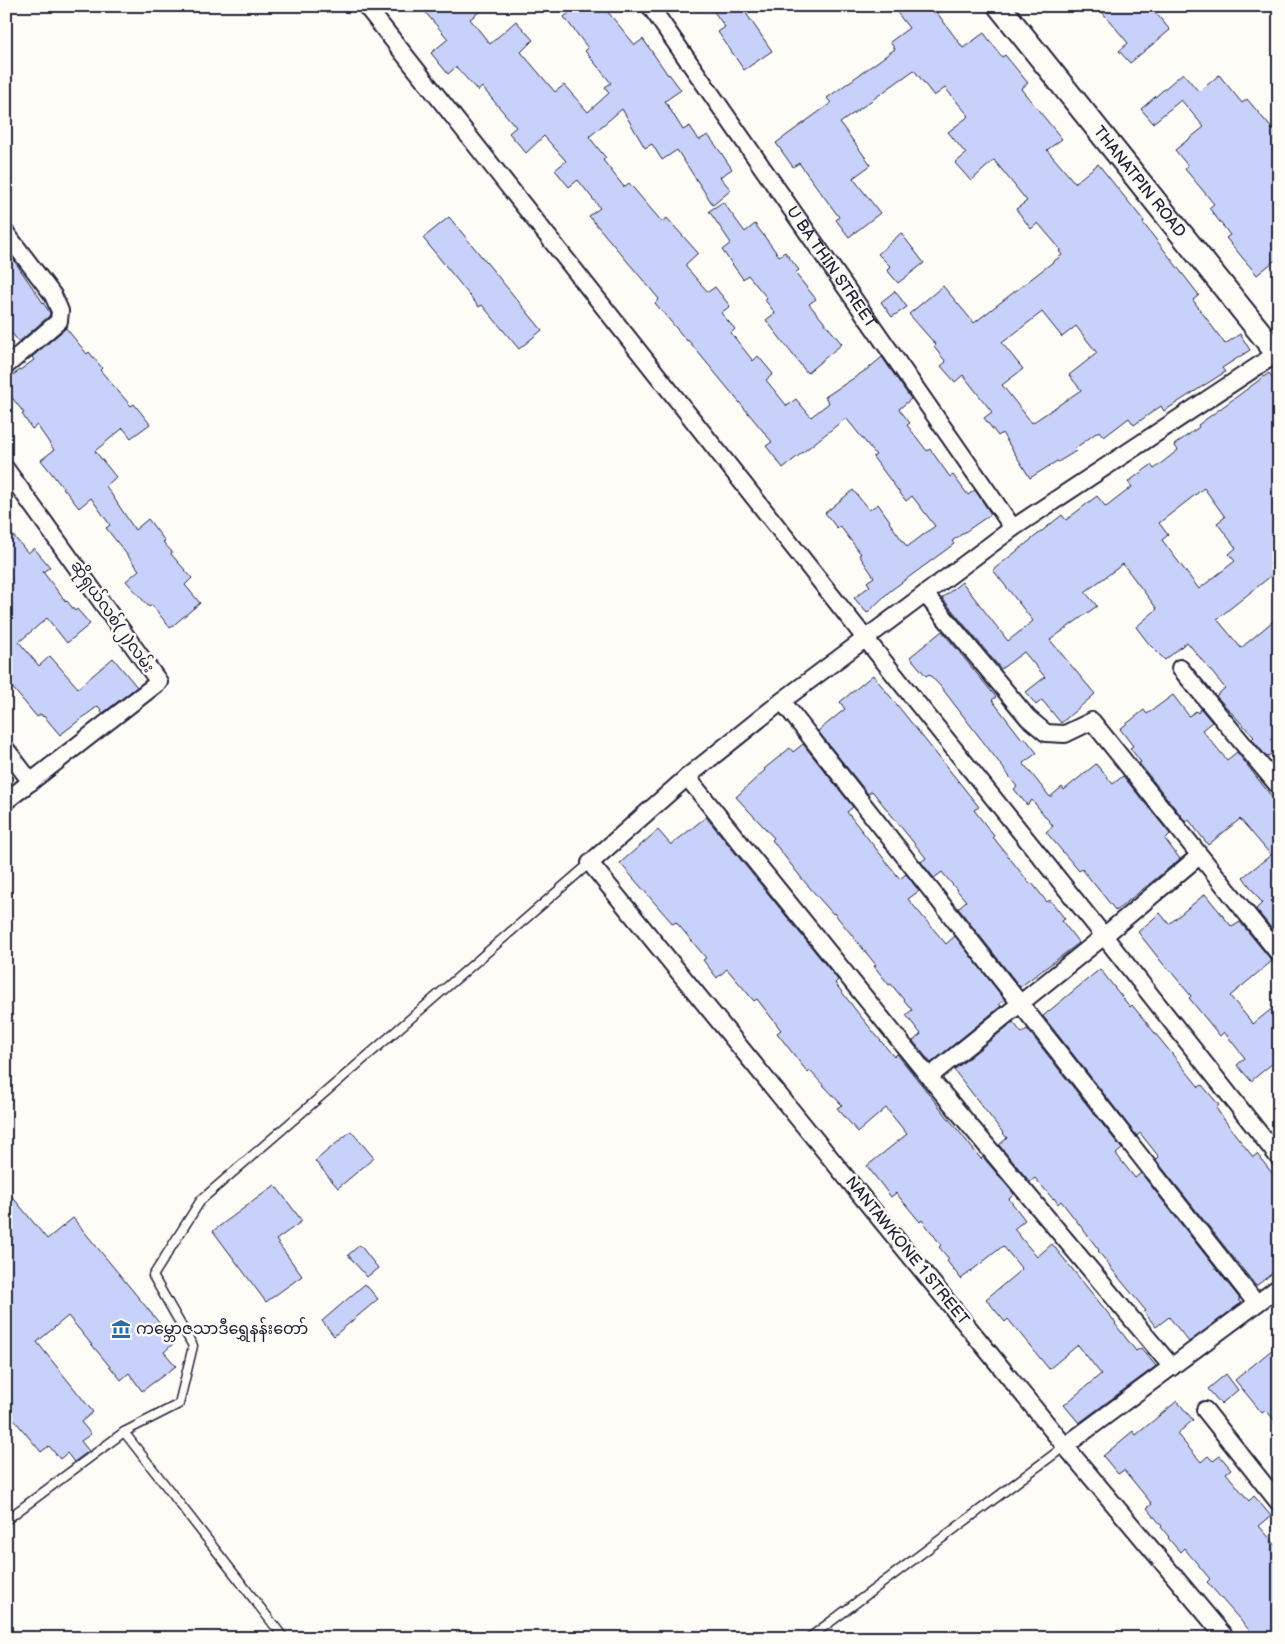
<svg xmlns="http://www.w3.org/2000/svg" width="1285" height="1644" font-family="'Balsamiq Sans','Noto Sans Myanmar',sans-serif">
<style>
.building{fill:#c8d1f9;stroke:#22223b;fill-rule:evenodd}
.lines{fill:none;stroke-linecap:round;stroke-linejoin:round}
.service-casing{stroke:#22223b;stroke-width:11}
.minor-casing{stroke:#22223b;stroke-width:20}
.secondary-casing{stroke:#22223b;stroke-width:26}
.service{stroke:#fdfcf7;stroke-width:8}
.minor{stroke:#fdfcf7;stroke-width:16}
.secondary{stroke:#fdfcf7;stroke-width:22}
.labels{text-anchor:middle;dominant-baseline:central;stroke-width:5;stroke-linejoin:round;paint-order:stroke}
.street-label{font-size:16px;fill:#22223b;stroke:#fdfcf7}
.poi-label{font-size:16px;fill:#22223b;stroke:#fdfcf7;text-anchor:start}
</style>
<rect width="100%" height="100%" fill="#fdfcf7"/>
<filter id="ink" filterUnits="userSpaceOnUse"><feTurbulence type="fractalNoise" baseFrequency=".02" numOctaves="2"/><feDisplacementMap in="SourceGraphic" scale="10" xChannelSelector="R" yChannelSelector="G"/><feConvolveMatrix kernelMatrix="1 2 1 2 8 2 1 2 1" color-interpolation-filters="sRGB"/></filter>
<g filter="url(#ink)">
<g class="building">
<polygon points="420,6 487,6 470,19 490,44 516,21 533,40 521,52 555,92 564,85 588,112 609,93 605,87 611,83 585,51 588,48 564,17 577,6 603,6 635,45 643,39 668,75 669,74 681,90 665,101 683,130 690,126 699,140 708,135 722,154 732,169 720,177 731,190 713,205 677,150 662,160 652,144 645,148 622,109 589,137 606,158 603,160 624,187 629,183 662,222 667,218 698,253 686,264 686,267 708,292 715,287 730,306 721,313 735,329 731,333 753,361 758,356 773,374 766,380 787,406 796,399 811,417 829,403 825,397 869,368 882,357 911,399 899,409 910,423 907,425 927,451 930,449 950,477 953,475 968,495 975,490 991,514 952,541 954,544 890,591 867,613 854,598 870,586 867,582 874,577 859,555 861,554 840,526 837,528 825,513 853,490 869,510 878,504 890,521 889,522 907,547 935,526 912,496 906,501 873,457 876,455 846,418 783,468 766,446 772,442 688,340 687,341 655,303 659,299 589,216 600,208 578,180 569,187 555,170 566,161 544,136 526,153 509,133 516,127 482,87 478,91 456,67 448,74 431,53 448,39"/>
<polygon points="710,6 741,6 772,51 744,70 718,32 725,27"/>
<path d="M 892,6 L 932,6 L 963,48 L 984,33 L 1002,57 L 1005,55 L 1028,83 L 1021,89 L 1062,139 L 1047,150 L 1075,183 L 1098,164 L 1144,221 L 1143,223 L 1199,295 L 1193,300 L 1225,344 L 1240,334 L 1250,350 L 1222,368 L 1225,372 L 1164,411 L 1161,406 L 1134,425 L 1129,418 L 1104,437 L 1099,431 L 1074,449 L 1076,451 L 1058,462 L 1057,461 L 1030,478 L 1002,433 L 998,436 L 984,418 L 992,412 L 963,375 L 955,382 L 941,366 L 946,362 L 934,347 L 936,345 L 909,314 L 943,286 L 974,323 L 1062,255 L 1059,251 L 1061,250 L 1038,223 L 1031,229 L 1016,209 L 1027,201 L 994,160 L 971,181 L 955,163 L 966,154 L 948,132 L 969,116 L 945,88 L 934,96 L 914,70 L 840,123 L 871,165 L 853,178 L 880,213 L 849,237 L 836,220 L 839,217 L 799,163 L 793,167 L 776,143 L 831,103 L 827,98 L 895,49 L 890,42 L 909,28 ZM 1042,312 L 1062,337 L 1076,326 L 1097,353 L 1069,375 L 1081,390 L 1032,423 L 1002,385 L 1023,369 L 1002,343 Z"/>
<polygon points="1097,6 1150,6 1170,30 1130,63 1119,51 1128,43"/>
<polygon points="1183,73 1199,92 1219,75 1242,103 1247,99 1279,137 1279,257 1257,275 1226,238 1230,235 1209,208 1214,204 1185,169 1188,166 1175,150 1204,127 1181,100 1153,123 1141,109"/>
<polygon points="723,202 745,232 755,224 779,256 785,252 799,270 795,273 816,299 809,304 842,344 807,373 766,320 775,313 765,300 767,298 748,275 743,279 722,250 731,243 709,211"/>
<polygon points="449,217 542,330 519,349 482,305 479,307 423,238"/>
<polygon points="901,233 924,263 898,283 887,270 891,267 878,254"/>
<polygon points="13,259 50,313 49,316 19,342 6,326 6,264"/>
<polygon points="895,291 907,307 892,317 881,302"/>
<polygon points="66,328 87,354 89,352 102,368 100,370 131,406 134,404 150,424 131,438 123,428 95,451 116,477 106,486 135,530 148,519 165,541 163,542 172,552 171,554 192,578 185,585 200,603 170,628 152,605 149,607 126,581 139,570 106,528 110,525 91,498 79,508 41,460 54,450 37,425 32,429 22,414 24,413 6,390 6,380 34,360 32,357"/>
<path d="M 1269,373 L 1279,387 L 1279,557 L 1270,564 L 1276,572 L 1217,619 L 1241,648 L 1279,616 L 1279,748 L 1267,757 L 1252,739 L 1254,737 L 1216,696 L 1225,688 L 1187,642 L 1165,660 L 1149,644 L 1136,627 L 1157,609 L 1123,564 L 1085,592 L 1097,606 L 1050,640 L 1095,694 L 1061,723 L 1042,700 L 1036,705 L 1026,692 L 1045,677 L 1024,652 L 1001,669 L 942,598 L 962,582 L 1008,641 L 1033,621 L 993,570 L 1062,515 L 1066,520 L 1097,496 L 1106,507 L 1132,487 L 1128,482 L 1151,465 L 1154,469 L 1178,450 L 1174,445 L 1199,427 L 1198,425 ZM 1204,488 L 1225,517 L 1217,523 L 1236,548 L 1229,554 L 1235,561 L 1199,589 L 1162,540 L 1168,535 L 1159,523 Z"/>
<polygon points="6,527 28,553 34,548 50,567 43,572 66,602 67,601 75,611 77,609 90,624 67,643 47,618 19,642 39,666 50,656 78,688 113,658 137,687 103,713 98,706 60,735 44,716 43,717 41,714 37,717 6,680"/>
<polygon points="942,631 996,697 992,700 1022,739 1025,738 1037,753 1023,763 1050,797 1062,787 1064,790 1096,764 1113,784 1123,776 1170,834 1165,839 1180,859 1116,911 1082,869 1079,871 1046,832 1053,826 1032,800 1027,805 1014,789 1017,787 1001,765 941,687 929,674 926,676 910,657"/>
<polygon points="873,675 979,807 974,810 994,836 993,837 1030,884 1032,883 1047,902 1050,900 1065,919 1062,921 1079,943 1020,987 958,908 966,901 942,872 934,878 921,862 926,858 872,791 868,794 818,731 845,709 840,702"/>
<polygon points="1173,695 1189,716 1196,711 1198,713 1201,709 1212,722 1202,730 1227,760 1237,752 1279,806 1279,938 1256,909 1262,903 1243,877 1271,855 1240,819 1208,845 1189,820 1186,822 1139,763 1141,762 1130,748 1133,746 1120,729 1144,710 1147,714"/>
<polygon points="803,744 853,807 847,812 900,879 906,874 919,891 908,899 946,944 955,936 1005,1000 999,1004 1001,1006 931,1063 913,1041 921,1034 906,1015 912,1010 891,984 889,985 874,966 876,965 834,913 833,914 803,880 772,840 774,838 736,797 765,770 764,769 790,748 793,752"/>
<polygon points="706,817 838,980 835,983 858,1013 894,1057 897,1054 981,1159 983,1157 1014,1194 1009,1199 1025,1220 1014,1229 1037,1257 1052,1244 1116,1323 1115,1324 1136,1351 1141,1348 1156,1366 1079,1423 1064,1405 1101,1374 1078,1345 1049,1369 1008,1319 1005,1322 986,1299 1022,1269 1003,1246 961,1279 947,1261 949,1259 939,1247 941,1245 922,1220 920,1222 896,1193 891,1197 867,1166 907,1134 886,1108 858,1132 837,1108 842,1105 810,1071 808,1073 777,1033 781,1030 757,999 754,1001 727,969 717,978 703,960 706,958 676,922 673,924 620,863 658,830 671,845"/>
<polygon points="1205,894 1232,927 1240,922 1272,961 1230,996 1253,1024 1279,1003 1279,1058 1251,1081 1237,1065 1245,1058 1224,1032 1220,1036 1189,998 1191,996 1168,968 1167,969 1138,932 1160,913 1169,924"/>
<polygon points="1100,969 1130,1007 1132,1005 1199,1087 1202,1085 1219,1105 1216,1108 1231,1129 1253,1157 1257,1154 1279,1182 1279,1268 1256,1286 1156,1160 1159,1157 1140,1133 1137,1136 1043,1016"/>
<polygon points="1013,1022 1022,1033 1027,1029 1122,1149 1116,1154 1135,1178 1141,1173 1240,1299 1238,1300 1241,1303 1189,1342 1169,1317 1156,1327 1144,1312 1146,1311 1110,1267 1110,1266 1098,1251 1099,1250 1061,1201 1058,1204 1054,1198 1053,1199 1035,1178 1030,1182 999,1145 1007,1138 954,1070"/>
<polygon points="351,1131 374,1158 338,1188 315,1161"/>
<polygon points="275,1185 302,1221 276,1240 302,1276 266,1302 213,1231"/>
<polygon points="6,1189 47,1239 73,1218 175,1342 164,1352 176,1366 142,1391 129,1373 121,1380 68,1316 37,1342 93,1412 81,1422 91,1434 81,1441 89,1451 74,1462 67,1453 60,1459 49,1446 41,1452 6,1410"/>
<polygon points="360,1245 378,1268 367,1277 348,1255"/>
<polygon points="365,1284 378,1299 334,1336 322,1321"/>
<polygon points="1279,1344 1279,1426 1266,1410 1262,1413 1235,1380"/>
<polygon points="1226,1374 1238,1390 1221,1404 1208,1389"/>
<polygon points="1177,1401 1193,1420 1177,1434 1201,1462 1208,1456 1213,1461 1220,1456 1231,1469 1226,1473 1249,1501 1254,1496 1271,1516 1259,1526 1279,1549 1279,1638 1256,1638 1207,1582 1210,1579 1184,1548 1180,1552 1168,1538 1169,1537 1161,1527 1162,1526 1147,1508 1152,1504 1124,1470 1118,1474 1103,1456 1133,1431 1136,1435"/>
</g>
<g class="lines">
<g class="service-casing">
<g id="service">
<polyline points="124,1432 284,1638"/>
<polyline points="6,1520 124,1432 179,1404 193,1346 153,1276 201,1200 590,863"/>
<polyline points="809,1638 1065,1446"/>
</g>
</g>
<g class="minor-casing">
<g id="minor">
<polyline points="366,6 865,638 1104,936 1279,1158"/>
<path id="s1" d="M 650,6 L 1013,528"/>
<polyline points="6,233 53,295 60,311 59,321 6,366"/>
<polyline points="6,469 159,682 6,801"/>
<polyline points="925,594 1028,718 1046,733 1065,734 1092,721 1279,954"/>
<polyline points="1180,668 1279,787"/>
<polyline points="782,701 1256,1303"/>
<polyline points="6,749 31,782"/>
<polyline points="687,777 929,1077 1172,1367"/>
<polyline points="929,1077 1104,936 1199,856"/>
<polyline points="1205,1410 1279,1503"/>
<polyline points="1065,1446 1279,1287"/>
<polyline points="1226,1638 1065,1446 590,863 687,777 782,701 1013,528 1279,352"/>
</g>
</g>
<g class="secondary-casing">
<g id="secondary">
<path id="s2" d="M 999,6 L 1279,356"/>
</g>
</g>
<use href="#service" class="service"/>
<use href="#minor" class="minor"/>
<use href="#secondary" class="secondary"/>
</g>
</g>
<defs>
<g id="museum-bare" transform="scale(1.5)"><path d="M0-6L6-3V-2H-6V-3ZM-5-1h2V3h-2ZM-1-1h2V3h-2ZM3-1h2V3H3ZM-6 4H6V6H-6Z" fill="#1f6fb2" stroke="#fdfcf7" stroke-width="2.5" paint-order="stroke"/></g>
</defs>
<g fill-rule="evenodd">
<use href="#museum-bare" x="121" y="1329"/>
</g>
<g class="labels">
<g class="street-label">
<text stroke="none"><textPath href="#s2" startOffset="225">THANATPIN ROAD</textPath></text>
<text stroke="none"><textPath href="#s1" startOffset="318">U BA THIN STREET</textPath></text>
<text transform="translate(112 617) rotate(55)">ဆိုရှယ်လစ်(၂)လမ်း</text>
<text transform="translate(907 1251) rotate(51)">NANTAWKONE 1 STREET</text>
</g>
<g class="poi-label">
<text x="136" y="1329">ကမ္ဘောဇသာဒီရွှေနန်းတော်</text>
</g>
</g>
<rect width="1285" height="1644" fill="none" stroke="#fdfcf7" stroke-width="25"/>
<rect x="12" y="12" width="1260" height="1619" fill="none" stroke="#22223b" stroke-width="2" filter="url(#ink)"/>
</svg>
